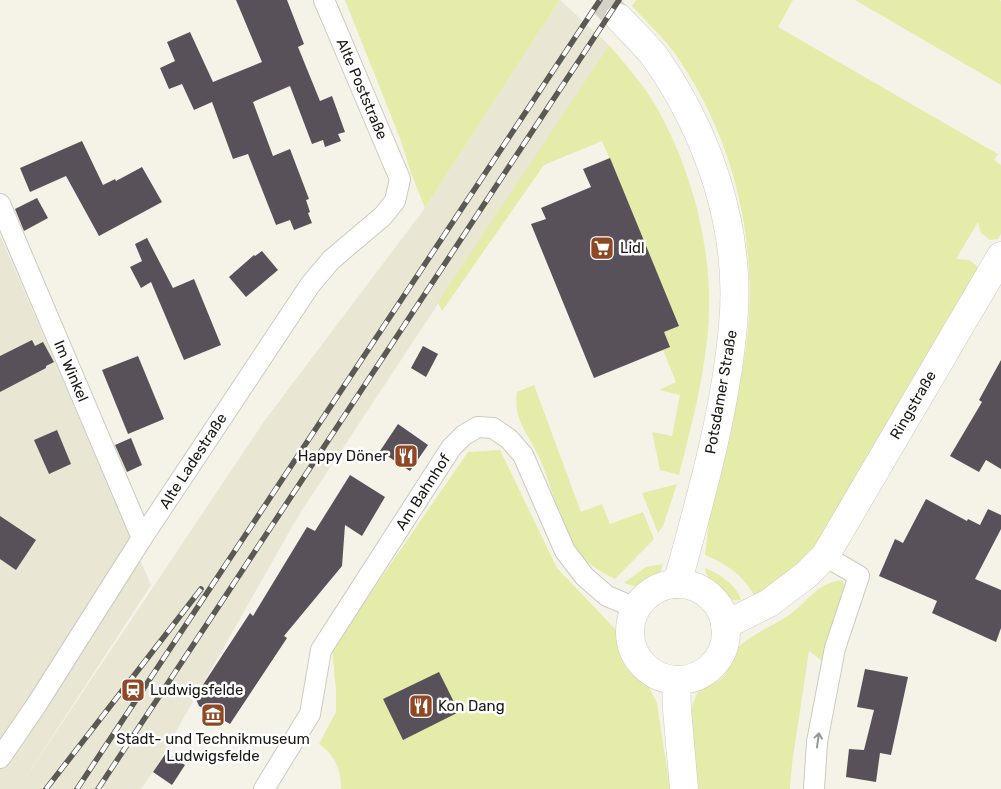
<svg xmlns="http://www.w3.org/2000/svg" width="1001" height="789" font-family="Rubik,sans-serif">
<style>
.built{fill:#eae6d4}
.green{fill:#e5ecaa}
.building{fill:#585159}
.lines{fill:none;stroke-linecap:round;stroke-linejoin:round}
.secondary-tunnel{stroke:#d4d2c8;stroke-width:28;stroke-dasharray:28 14;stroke-linecap:butt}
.street-casing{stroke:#cccabf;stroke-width:22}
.secondary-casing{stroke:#cccabf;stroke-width:29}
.street{stroke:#fff;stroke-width:20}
.secondary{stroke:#fff;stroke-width:28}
.rail-casing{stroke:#5a5953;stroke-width:5.5}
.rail{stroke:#fff;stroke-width:4;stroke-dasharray:11;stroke-linecap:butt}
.oneway{stroke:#989896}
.labels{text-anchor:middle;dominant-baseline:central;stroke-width:5;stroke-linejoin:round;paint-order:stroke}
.street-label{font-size:15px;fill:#1a1915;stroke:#fff}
.poi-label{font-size:15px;fill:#1a1915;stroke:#fff;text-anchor:start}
</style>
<rect width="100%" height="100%" fill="#f5f3e8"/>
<polygon class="built" points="560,0 609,45 300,513 153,772 141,789 0,789 0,235 151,585 20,786 265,420 425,208"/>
<g class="green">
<polygon points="345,0 560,0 425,208 411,173 401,141"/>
<path d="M 636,0 L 793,0 L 778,27 L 998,154 L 994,160 L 1001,165 L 1001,234 L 998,239 L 990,240 L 981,233 L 978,222 L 956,259 L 969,260 L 977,266 L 979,273 L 825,539 L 768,592 L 754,595 C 742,574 726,564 705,555 C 707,541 708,527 710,513 C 717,469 732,427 740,383 C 744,361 748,338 749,316 C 754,222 728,127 673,51 C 661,35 645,21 632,6 Z"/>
<polygon points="855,0 999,0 1001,1 1001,85"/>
<path d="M 609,45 C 626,65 644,85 657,108 C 696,178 716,262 707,341 C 702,386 690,431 679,475 L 660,470 L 652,432 L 672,436 L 680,395 L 659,390 L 676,382 L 663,350 L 664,332 L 679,326 L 602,141 L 544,165 L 442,311 L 438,302 Z"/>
<path d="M 534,385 L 581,512 L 602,504 L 610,524 L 643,512 L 654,539 L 615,579 C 605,574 594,568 586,560 C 561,534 554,492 540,459 C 534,444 522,430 518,415 C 516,407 516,400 517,392 Z"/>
<path d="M 500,450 L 557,568 L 618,632 L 626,668 L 648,685 L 657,703 L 670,789 L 341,789 C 342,770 334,754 319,744 L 336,712 L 336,690 L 332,649 L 468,452 Z"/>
<polygon points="677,484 663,526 658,533 642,493"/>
<polygon points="663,564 660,574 650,585 637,587 624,583 646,567"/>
<path d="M 705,568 C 718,573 737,585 741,600 C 720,602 709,586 705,568 Z"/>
<path d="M 842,580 L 846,588 L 826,664 L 809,651 L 792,764 L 790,789 L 697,789 C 695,765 686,719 695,698 C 699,686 713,686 722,678 C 730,670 731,657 738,648 C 747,637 776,624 789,615 C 809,601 816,583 842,580 Z"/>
</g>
<g class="building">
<polygon points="236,0 287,0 304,44 298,47 320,101 332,96 345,132 338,134 341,141 325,147 323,140 312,144 290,86 253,102 273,156 290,149 309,199 306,200 310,212 308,213 312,223 294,230 290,220 276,225 248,154 233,159 212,102 194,110 182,84 169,89 160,68 175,61 167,42 190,32 213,82 262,62"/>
<polygon points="82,141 103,185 115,179 116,181 142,167 162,202 99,236 66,176 30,192 20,168"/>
<polygon points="610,158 679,326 664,332 670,347 594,378 531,224 546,219 541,208 591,187 583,169"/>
<polygon points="37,198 48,218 24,231 15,209"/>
<polygon points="147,238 173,288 194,279 221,345 184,360 151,282 141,288 130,267 142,261 135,244"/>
<polygon points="262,251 278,270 246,297 229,277 254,255 255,256"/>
<polygon points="32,340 35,346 43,342 54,362 46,366 46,368 0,392 0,356"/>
<polygon points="423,346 438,354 426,377 411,368"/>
<polygon points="138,356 164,419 128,434 102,370"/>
<polygon points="1001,360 1001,469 986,460 979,472 950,456 982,402 979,400"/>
<polygon points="398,424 428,445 410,471 380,451"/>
<polygon points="57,430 71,464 49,474 34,440"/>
<polygon points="131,438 142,465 127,472 115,445"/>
<polygon points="350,475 385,497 362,536 345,525 342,566 284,636 287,638 230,724 199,706 195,697 250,613 253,616 307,527 315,531"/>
<polygon points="926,499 967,521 968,519 980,525 988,509 1001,515 1001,529 975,579 1001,590 1001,628 996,642 932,613 937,601 879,576 895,539 903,543"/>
<polygon points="0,516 36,540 16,570 0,559"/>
<polygon points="865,669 908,677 891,755 880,753 876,782 846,777 849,749 864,750 874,710 857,707"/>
<polygon points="439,672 459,712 403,740 383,699"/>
<polygon points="166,753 185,765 172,785 153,772"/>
</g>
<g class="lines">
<polyline class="secondary-tunnel" points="601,0 619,18"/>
<g class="street-casing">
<g id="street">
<polyline points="0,204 142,538"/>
<polyline points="0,758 37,704 142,538 310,285 331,260 383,216 395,201 400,179 324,0"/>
<polyline points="264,789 310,714 321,650 451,448 464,435 478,427 493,428 509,439 523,455 565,551 585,577 607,596 636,608"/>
<polyline points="814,789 817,742 835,648 859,576 825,556"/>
</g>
</g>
<g class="secondary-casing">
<g id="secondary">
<path d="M 619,18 C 631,31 644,43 655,57 C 709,134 742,230 733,325 C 726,410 700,501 677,584"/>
<circle cx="678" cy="632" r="48"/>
<polyline points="725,625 769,603 806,575 825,556 1001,256"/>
<polyline points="676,680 677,709 684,789"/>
</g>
</g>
<use href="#street" class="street"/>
<use href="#secondary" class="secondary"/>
<g class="rail-casing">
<g id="rail">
<polyline points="46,789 201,589"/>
<polyline points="77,789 600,0"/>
<polyline points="98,789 619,0"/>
</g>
</g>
<use href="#rail" class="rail"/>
</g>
<defs><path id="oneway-shaft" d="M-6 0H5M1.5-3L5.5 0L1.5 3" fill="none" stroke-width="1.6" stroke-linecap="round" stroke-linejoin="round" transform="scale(1.25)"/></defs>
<use class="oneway" href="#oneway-shaft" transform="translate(818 740) rotate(-82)"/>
<defs>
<g id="supermarket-square" transform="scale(1.25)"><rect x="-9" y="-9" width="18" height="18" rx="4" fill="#8f4823" stroke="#fff"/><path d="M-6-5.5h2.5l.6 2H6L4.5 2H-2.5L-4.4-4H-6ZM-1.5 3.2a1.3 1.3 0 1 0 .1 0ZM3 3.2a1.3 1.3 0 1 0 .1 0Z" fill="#fff"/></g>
<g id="restaurant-square" transform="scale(1.25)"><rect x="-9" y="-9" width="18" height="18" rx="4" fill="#8f4823" stroke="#fff"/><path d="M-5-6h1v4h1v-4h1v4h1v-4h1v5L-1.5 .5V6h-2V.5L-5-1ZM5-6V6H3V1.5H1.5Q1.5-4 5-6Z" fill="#fff"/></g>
<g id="station-square" transform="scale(1.25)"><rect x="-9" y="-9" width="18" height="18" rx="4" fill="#8f4823" stroke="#fff"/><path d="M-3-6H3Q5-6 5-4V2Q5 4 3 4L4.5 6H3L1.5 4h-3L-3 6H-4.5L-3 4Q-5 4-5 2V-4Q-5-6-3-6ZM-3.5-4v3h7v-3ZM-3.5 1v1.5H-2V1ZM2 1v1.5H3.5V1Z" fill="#fff"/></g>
<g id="museum-square" transform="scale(1.25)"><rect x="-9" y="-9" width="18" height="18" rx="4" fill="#8f4823" stroke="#fff"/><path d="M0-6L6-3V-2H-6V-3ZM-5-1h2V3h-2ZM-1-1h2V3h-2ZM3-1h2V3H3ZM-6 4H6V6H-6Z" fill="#fff"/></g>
</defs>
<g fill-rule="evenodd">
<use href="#supermarket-square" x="602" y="248"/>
<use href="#restaurant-square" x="406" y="456"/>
<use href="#station-square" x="133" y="690"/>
<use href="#restaurant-square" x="421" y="706"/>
<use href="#museum-square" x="213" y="715"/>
</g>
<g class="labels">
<g class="street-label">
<text transform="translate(362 89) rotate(67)">Alte Poststraße</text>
<text transform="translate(71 371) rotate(67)">Im Winkel</text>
<text transform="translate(721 392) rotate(-80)">Potsdamer Straße</text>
<text transform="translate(913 405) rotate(-60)">Ringstraße</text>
<text transform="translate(193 461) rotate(-57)">Alte Ladestraße</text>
<text transform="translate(423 492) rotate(-57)">Am Bahnhof</text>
</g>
<g class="poi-label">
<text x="620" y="248">Lidl</text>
<text x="388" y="456" text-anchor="end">Happy Döner</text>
<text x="150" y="690">Ludwigsfelde</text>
<text x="438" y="706">Kon Dang</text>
<text x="213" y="739" text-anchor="middle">Stadt- und Technikmuseum<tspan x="213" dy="17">Ludwigsfelde</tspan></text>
</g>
</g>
</svg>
